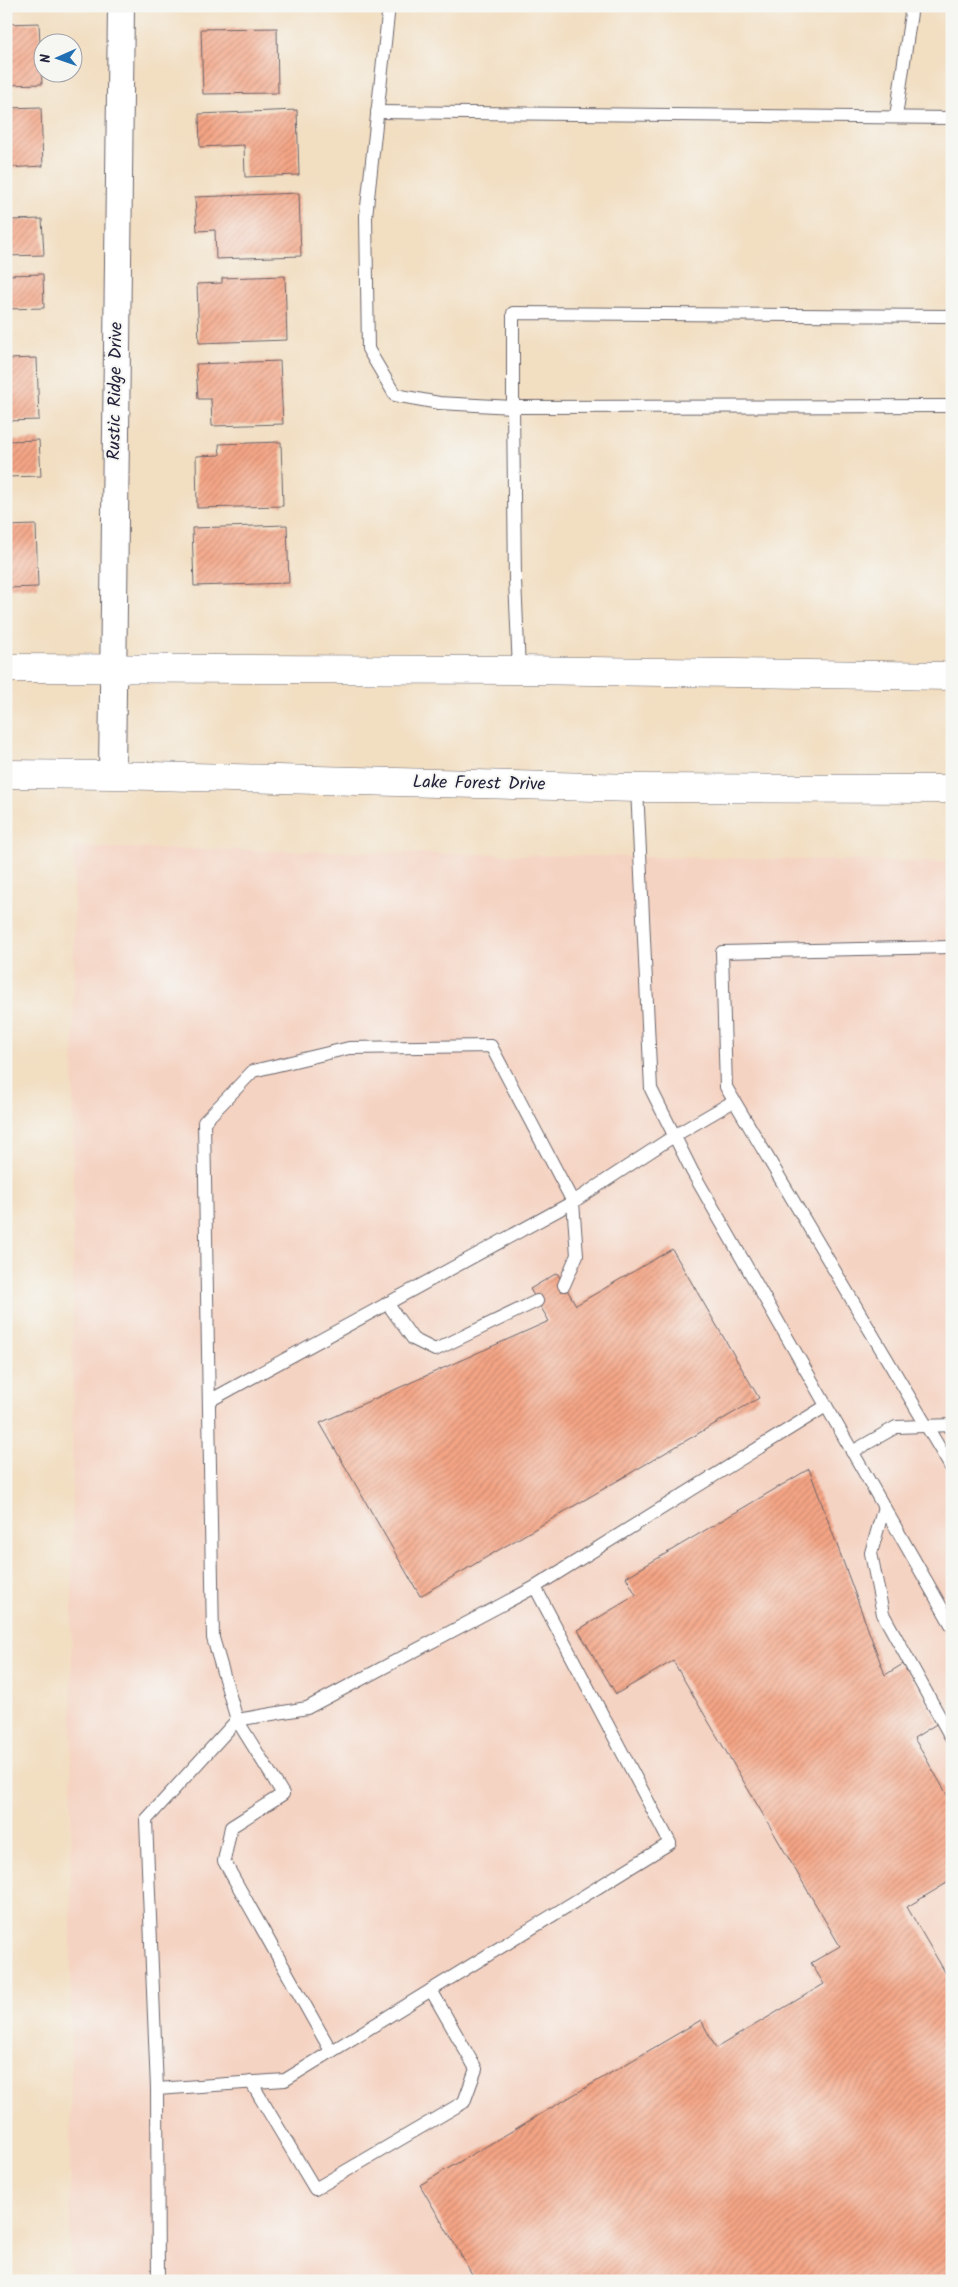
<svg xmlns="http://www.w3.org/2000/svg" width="958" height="2287" font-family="Kalam,sans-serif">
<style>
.built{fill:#f5d3c2}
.building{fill:url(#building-hatch)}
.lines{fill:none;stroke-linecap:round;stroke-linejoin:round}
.service-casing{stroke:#6b646a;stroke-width:14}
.minor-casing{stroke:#6b646a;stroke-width:28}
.secondary-casing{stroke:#6b646a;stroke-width:29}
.service{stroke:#fff;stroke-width:12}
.minor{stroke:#fff;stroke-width:26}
.secondary{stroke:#fff;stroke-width:28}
.labels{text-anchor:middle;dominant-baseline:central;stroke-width:4;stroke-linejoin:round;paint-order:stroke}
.street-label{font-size:18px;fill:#22223b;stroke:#f6f6f2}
</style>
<defs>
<pattern id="building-hatch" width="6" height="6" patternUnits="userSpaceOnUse" patternTransform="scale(1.25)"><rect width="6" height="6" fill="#f5a585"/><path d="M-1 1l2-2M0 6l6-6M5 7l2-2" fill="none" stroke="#c6866e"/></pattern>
</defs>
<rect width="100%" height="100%" fill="#f6f6f2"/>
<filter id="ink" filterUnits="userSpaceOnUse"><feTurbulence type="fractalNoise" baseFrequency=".02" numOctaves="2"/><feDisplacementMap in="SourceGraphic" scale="10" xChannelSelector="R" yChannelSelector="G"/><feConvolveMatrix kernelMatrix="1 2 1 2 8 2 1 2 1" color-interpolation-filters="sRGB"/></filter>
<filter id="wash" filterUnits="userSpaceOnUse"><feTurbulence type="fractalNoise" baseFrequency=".0096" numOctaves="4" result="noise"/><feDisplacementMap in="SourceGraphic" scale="20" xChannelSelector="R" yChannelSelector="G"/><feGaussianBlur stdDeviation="1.12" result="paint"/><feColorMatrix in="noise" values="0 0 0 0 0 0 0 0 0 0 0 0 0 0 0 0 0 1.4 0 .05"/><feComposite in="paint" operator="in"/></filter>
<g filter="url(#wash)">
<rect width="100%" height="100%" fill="#f2dec1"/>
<polygon class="built" points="74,847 952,862 952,2281 70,2281"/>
<g id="blocks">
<g class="building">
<polygon points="39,23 42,84 6,85 6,24"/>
<polygon points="277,28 278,93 203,94 201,29"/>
<polygon points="41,107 43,166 6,168 6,108"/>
<polygon points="297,110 299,175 245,177 244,145 200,147 199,114"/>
<polygon points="6,191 10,191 11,220 42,219 44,255 6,256"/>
<polygon points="299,193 301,256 216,259 215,230 197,231 195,197"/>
<polygon points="43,274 44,308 6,309 6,275"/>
<polygon points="285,276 287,340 199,343 197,284 222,283 222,278"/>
<polygon points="37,358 39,420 6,421 6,359"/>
<polygon points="280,361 283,424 212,426 211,399 198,399 196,364"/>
<polygon points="39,440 41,476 6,477 6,441"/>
<polygon points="281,442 283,506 197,508 196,456 220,455 219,444"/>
<polygon points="36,525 38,587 6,588 6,526"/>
<polygon points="287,525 289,583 194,586 192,528"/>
<polygon points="672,1249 759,1398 420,1596 320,1423 549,1321 530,1289 557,1273 576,1305"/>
<polygon points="809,1469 885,1675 903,1664 938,1723 914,1738 952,1803 952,1880 907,1907 952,1984 952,2281 476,2281 420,2185 701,2020 716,2048 824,1984 811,1963 840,1946 673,1661 616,1694 578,1630 636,1595 626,1577"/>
</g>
</g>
</g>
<g filter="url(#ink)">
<use href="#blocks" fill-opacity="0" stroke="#6b646a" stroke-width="1"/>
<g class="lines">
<g class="service-casing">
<g id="service">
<polyline points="389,6 366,216 368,349 395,395 439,403 513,407 515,580 519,670"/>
<polyline points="377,112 952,118"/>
<polyline points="896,117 912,6"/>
<polyline points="952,316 513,313 513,407 952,406"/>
<polyline points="637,788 651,1089 692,1171 952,1626"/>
<polyline points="952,947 722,952 726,1087 952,1469"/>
<polyline points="564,1285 577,1255 573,1202 674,1136 734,1101"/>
<polyline points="387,1303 413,1339 435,1350 537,1301"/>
<polyline points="852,1452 896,1427 952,1425"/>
<polyline points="884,1507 871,1553 883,1614 952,1739"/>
<polyline points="331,2051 224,1861 231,1827 283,1794 237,1720 307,1708 535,1587"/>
<polyline points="251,2082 315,2189 464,2102 476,2069 431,1990"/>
<polyline points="157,2089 146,1820 237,1720 213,1638 204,1122 253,1071 349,1048 491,1046 573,1202 209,1401"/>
<polyline points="158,2281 157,2089 285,2080 670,1843 535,1587 826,1406"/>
</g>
</g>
<g class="minor-casing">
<polyline id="minor" points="112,775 121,6"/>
</g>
<g class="secondary-casing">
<g id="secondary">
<polyline points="6,668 519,670 952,676"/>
<polyline points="6,774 112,775 637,788 952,789"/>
</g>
</g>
<use href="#service" class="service"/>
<use href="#minor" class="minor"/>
<use href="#secondary" class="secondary"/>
</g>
</g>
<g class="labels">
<g class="street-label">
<text transform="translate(116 391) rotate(-89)">Rustic Ridge Drive</text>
<text transform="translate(479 784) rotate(1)">Lake Forest Drive</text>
</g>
</g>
<rect width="958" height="2287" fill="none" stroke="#f6f6f2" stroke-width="25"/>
<g transform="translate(58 58) rotate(268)"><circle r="24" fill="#f6f6f2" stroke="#a1a1a9"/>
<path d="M0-4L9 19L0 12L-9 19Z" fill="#1f6fb2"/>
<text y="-8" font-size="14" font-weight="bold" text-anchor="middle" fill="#22223b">N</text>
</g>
</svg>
